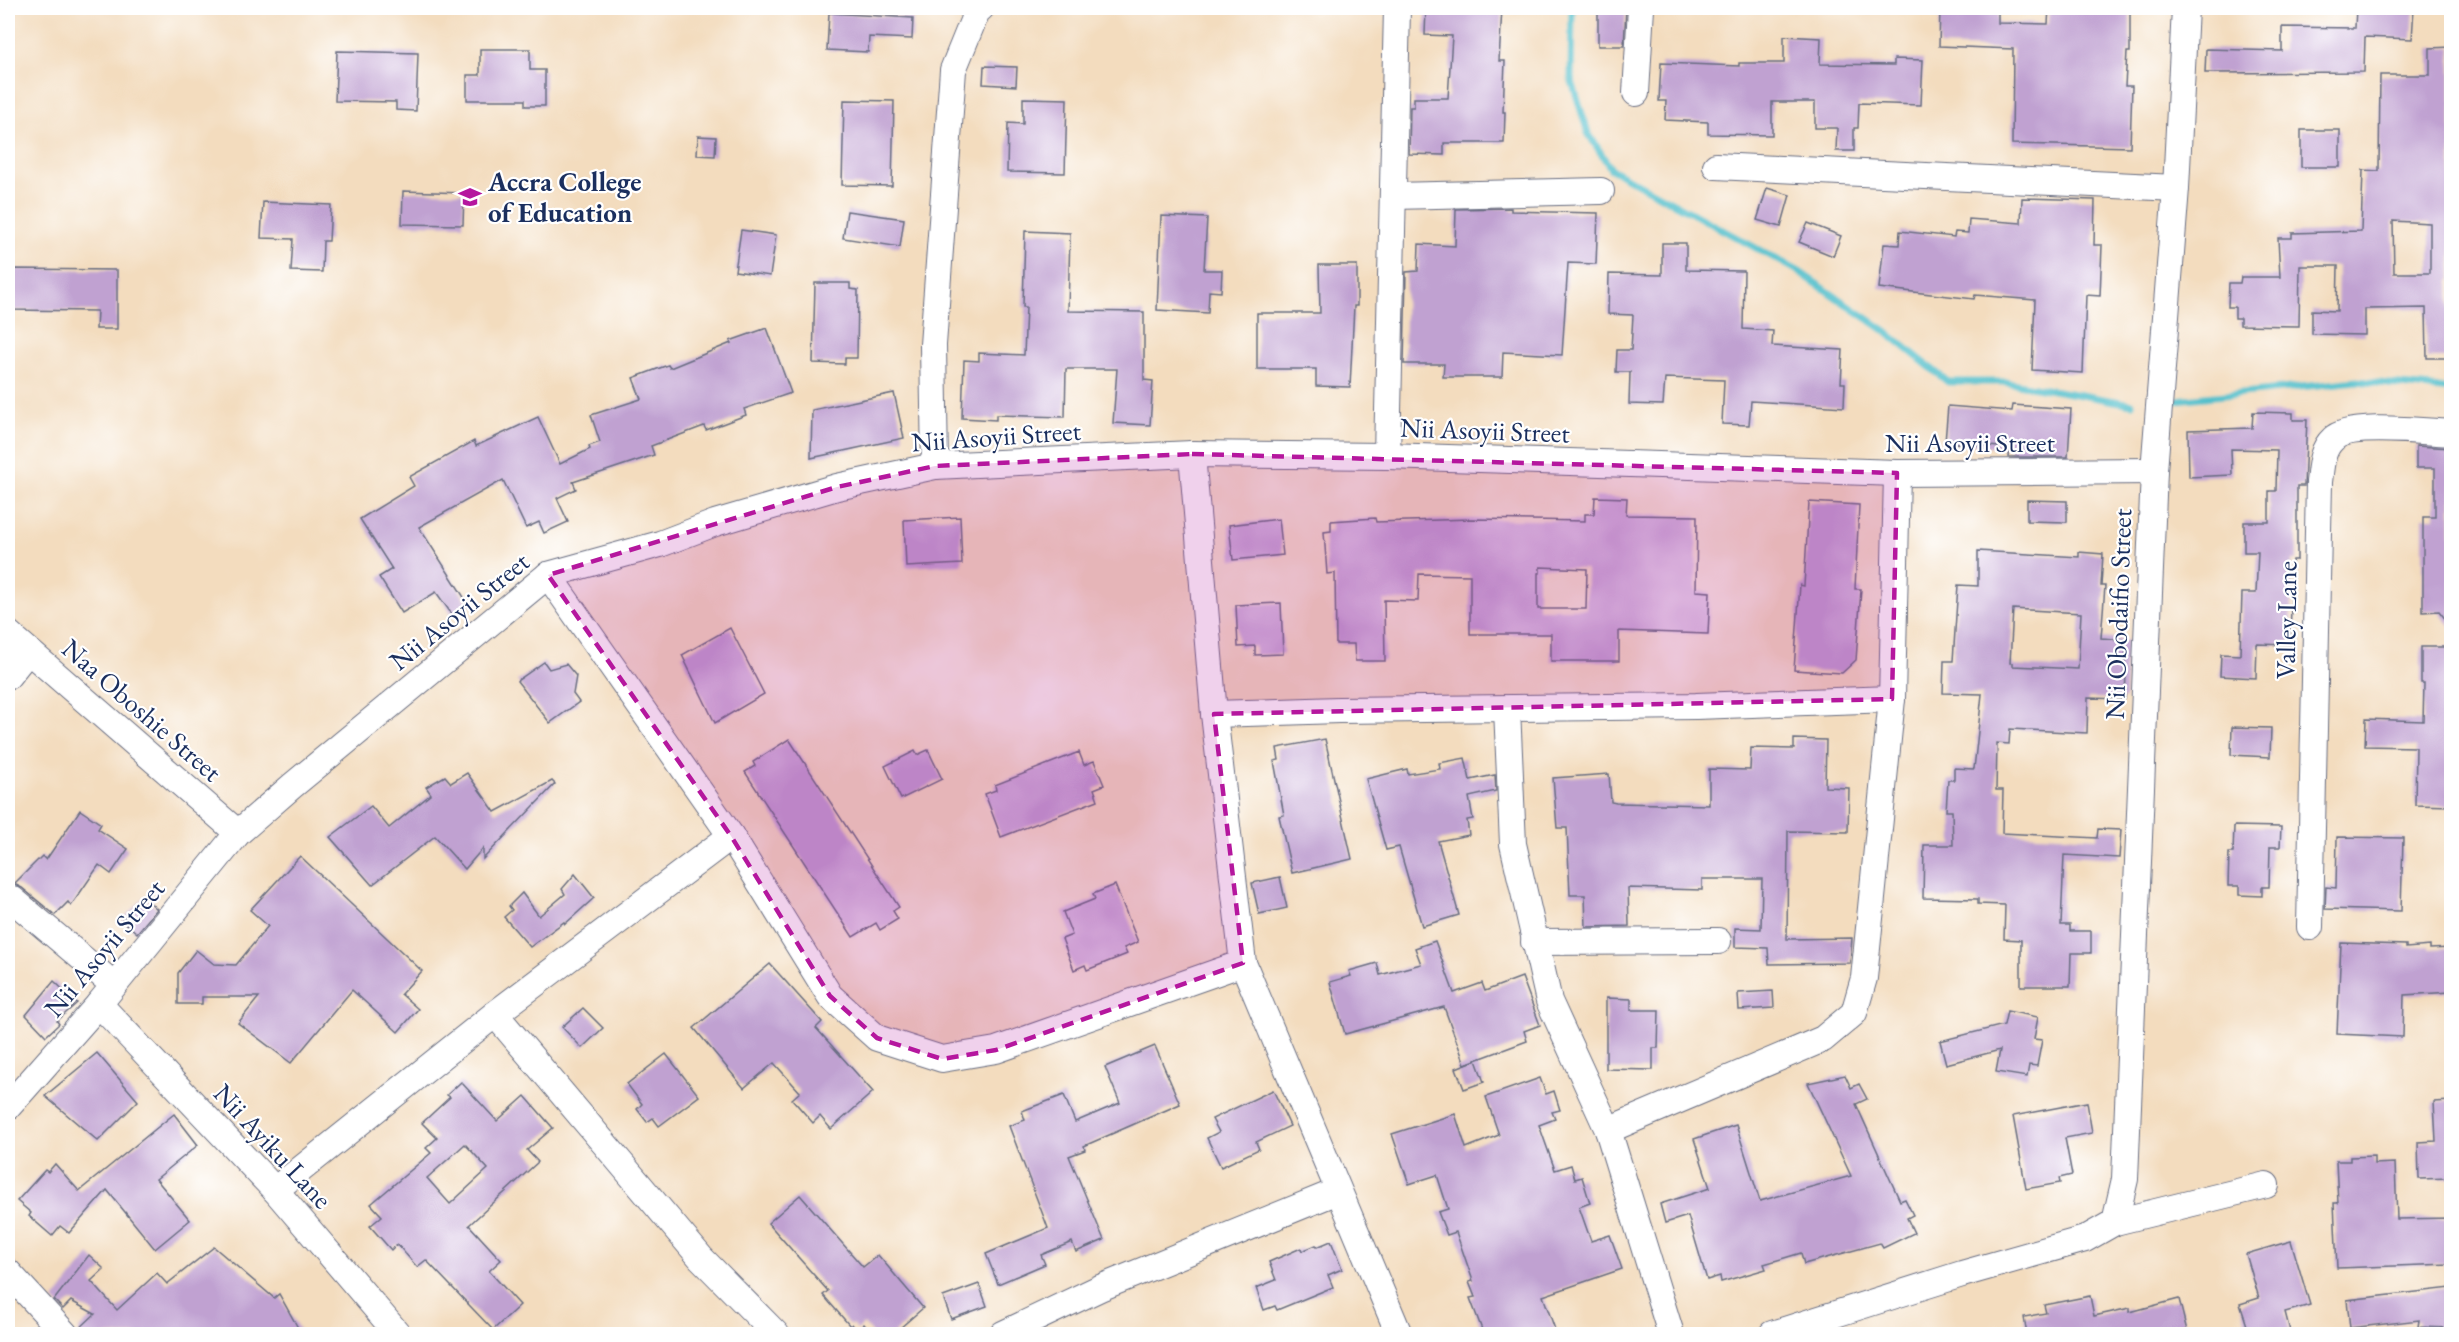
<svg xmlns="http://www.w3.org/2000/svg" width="2459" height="1342" font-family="'EB Garamond',serif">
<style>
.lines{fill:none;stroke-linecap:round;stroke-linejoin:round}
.stream{stroke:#52bfcb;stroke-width:7}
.building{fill:#c0a1d1;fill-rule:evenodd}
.minor-casing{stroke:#676c80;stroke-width:28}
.minor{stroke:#fff;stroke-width:26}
.marked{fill:#b5179e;fill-opacity:0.2;stroke:#b5179e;stroke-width:4.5;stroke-dasharray:12 8;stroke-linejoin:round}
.labels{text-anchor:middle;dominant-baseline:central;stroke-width:4.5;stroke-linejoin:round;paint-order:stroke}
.poi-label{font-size:27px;font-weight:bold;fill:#1b2f5e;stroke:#fff;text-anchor:start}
.street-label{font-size:27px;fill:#1b2f5e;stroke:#fff}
</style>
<rect width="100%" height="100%" fill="#fff"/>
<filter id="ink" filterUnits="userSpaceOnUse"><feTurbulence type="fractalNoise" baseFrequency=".0167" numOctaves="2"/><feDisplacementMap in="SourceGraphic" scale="12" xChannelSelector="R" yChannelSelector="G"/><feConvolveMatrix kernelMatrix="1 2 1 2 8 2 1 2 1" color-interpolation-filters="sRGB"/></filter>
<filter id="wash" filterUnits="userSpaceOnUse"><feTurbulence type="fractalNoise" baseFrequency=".008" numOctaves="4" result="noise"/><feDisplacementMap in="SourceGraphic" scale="24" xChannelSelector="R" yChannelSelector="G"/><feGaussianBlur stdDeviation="1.35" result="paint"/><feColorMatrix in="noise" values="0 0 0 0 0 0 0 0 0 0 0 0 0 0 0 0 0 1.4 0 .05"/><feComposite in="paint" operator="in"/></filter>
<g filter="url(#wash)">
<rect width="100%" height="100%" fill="#f3dcbe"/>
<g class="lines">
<g class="stream">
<polyline points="1572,8 1571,78 1588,133 1611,169 1798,271 1884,330 1948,382 2006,382 2132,404"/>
<polyline points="2176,400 2357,381 2452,390"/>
</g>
</g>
<g id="blocks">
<g class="building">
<polygon points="1426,8 1502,8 1499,61 1505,61 1503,112 1505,112 1504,143 1444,143 1444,155 1409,154 1410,107 1414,107 1414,98 1448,98 1452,36 1425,35"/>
<polygon points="1598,8 1626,8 1624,46 1598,46"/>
<polygon points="1940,8 1998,8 1998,23 2048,24 2049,8 2130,8 2130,52 2127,52 2125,86 2132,86 2130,147 2012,144 2013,49 1939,46"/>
<polygon points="2356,8 2414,8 2412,39 2365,37 2364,72 2205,73 2206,49 2282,51 2282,27 2355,28"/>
<polygon points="829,13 913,18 912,39 869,37 868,52 827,50"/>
<polygon points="1784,36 1821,38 1820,64 1894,65 1894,59 1923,60 1921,105 1859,103 1858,128 1854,128 1854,151 1836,151 1837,128 1815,128 1815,102 1772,102 1772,135 1708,134 1708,122 1665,120 1666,101 1659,101 1661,63 1739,66 1739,63 1784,63"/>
<path d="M 2451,47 L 2451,280 L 2449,280 L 2451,358 L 2427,358 L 2426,308 L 2365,309 L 2365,335 L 2312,334 L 2312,310 L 2337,311 L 2338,266 L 2300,266 L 2299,326 L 2240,325 L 2240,318 L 2235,318 L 2235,307 L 2228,307 L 2229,283 L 2240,283 L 2241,277 L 2280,277 L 2278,238 L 2292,238 L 2292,233 L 2361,231 L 2363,170 L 2379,171 L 2380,75 L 2430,75 L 2430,48 ZM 2393,221 L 2430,223 L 2430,273 L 2394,273 Z"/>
<polygon points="480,49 530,49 530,70 545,70 545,106 525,106 525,100 467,100 467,75 480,75"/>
<polygon points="337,51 418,53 416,111 396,110 396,102 335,101"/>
<polygon points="984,66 1017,67 1016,86 983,84"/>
<polygon points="1023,98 1067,99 1065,173 1007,172 1008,123 1023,124"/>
<polygon points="844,100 894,101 892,186 842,185"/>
<rect x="2301" y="130" width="39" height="37"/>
<polygon points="698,136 716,137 715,156 697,155"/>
<polygon points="1767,188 1790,195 1781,227 1757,220"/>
<polygon points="403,191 464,193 463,225 402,224"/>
<polygon points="2022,198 2095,200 2094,245 2102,245 2100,296 2086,295 2083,373 2032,370 2035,300 1975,295 1974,299 1879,288 1884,244 1899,245 1900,231 1954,237 1955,232 1968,233 1969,219 2021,223"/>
<polygon points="263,202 331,205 329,241 323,241 322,272 291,271 293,239 261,238"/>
<polygon points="1511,208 1511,211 1598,213 1596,264 1568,263 1562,355 1503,352 1502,377 1443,377 1444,364 1404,364 1406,272 1418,271 1419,244 1455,246 1456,209"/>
<polygon points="847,211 904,219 900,247 843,238"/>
<polygon points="1161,216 1207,218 1204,270 1222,270 1221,292 1209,291 1208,313 1157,310"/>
<polygon points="1808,223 1841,236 1833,256 1799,242"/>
<polygon points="741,230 776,235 770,276 735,271"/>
<polygon points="1025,231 1070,233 1068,311 1144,312 1144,380 1153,381 1150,425 1113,423 1117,369 1066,369 1065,417 996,415 996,420 962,418 964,360 979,361 979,353 1024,355 1026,307 1023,307"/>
<polygon points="1662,243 1686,243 1686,270 1744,271 1743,329 1773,331 1772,346 1843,350 1841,383 1845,383 1844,407 1751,401 1749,425 1722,424 1724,380 1665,378 1663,405 1629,404 1630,372 1616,372 1617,350 1631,350 1633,315 1608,314 1609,274 1662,275"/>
<polygon points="1319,265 1357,265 1357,306 1354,306 1350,387 1316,386 1316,369 1257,369 1257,313 1320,313"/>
<polygon points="8,269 117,270 117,329 96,329 97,311 8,310"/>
<polygon points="815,283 850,283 850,289 858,290 857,358 845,358 845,364 813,363"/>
<polygon points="767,328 791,393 744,409 746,415 706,430 704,426 651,446 654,455 573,482 576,489 557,498 568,522 544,533 539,522 526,528 503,480 419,527 469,605 453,616 436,592 402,613 379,577 392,569 360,519 414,486 409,477 474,441 476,446 538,417 560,464 590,449 589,446 600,442 591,415 641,399 633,378 668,365 670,368 731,343 730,341"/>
<polygon points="894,393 904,438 811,458 812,410"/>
<polygon points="2013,405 2071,409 2068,457 2009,457 2010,448 1945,442 1948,406 2012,411"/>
<polygon points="2253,412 2293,413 2293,420 2307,420 2304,486 2297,486 2297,560 2292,560 2290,645 2257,644 2256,678 2220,676 2221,654 2240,655 2242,593 2256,593 2258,552 2244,552 2244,522 2269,522 2269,491 2276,491 2277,450 2231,449 2232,475 2189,477 2188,430 2252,428"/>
<polygon points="2416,446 2451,448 2451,626 2439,611 2423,612 2423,517 2435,517 2435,468 2416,468"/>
<path d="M 1595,497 L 1627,498 L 1626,515 L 1697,516 L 1696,591 L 1710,592 L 1708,634 L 1619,631 L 1619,661 L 1551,661 L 1551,634 L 1470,634 L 1470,575 L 1419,574 L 1418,601 L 1384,600 L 1385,661 L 1355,661 L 1354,644 L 1336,644 L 1335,573 L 1327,574 L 1324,532 L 1331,531 L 1331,521 L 1375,518 L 1376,522 L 1472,519 L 1585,521 L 1585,514 L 1594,514 ZM 1540,567 L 1587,569 L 1586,609 L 1538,609 L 1538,573 L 1540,573 Z"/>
<polygon points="2027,500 2067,501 2067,522 2027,521"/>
<polygon points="1809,502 1859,505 1855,589 1861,589 1856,660 1842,673 1794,670 1800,585 1804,586"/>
<polygon points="960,517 962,564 906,567 904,520"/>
<polygon points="1279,519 1283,555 1233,560 1229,525"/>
<path d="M 1978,551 L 2079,557 L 2079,552 L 2103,554 L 2101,586 L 2105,586 L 2101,638 L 2127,640 L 2124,672 L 2126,672 L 2125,699 L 2088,698 L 2087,733 L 2010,729 L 2009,744 L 1997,743 L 1996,790 L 2003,790 L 2002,833 L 2097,838 L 2098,829 L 2121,830 L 2119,858 L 2064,855 L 2061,925 L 2070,925 L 2070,931 L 2091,931 L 2091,953 L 2071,953 L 2070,986 L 2021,986 L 2021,940 L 2004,939 L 2005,905 L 1978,904 L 1978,899 L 1923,898 L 1924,845 L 1953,845 L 1952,811 L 1946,811 L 1948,780 L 1954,780 L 1954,768 L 1974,769 L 1982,694 L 1943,693 L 1944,661 L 1953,661 L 1958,585 L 1978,586 ZM 2013,609 L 2081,613 L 2078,669 L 2013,666 L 2013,663 L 2010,663 Z"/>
<polygon points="1281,603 1283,654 1255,655 1255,646 1238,647 1236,605"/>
<polygon points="730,628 764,694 715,723 682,655"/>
<polygon points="2421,647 2451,647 2451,806 2415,805 2416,747 2365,746 2366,719 2423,721 2424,683 2421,683"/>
<polygon points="544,662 549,669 566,664 576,676 573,694 579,702 550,723 517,681"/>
<polygon points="2232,727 2271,728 2270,757 2231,755"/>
<polygon points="789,739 899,907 893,911 898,919 880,930 876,923 853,937 745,772 755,766 753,762"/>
<polygon points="1325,739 1352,859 1292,873 1279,816 1284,815 1274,761 1279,760 1277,748"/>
<polygon points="1794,739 1826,740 1825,787 1849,788 1848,832 1788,831 1787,939 1852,938 1850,963 1769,964 1768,948 1735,947 1735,928 1761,929 1762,879 1702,879 1702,890 1628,888 1629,926 1586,927 1585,895 1570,895 1567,828 1557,828 1553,778 1609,774 1611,802 1616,803 1709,805 1709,769 1750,770 1751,748 1794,749"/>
<polygon points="928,750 942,779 901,799 885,766 915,751 917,755"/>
<polygon points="1079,752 1084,765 1094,761 1104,785 1094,789 1098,800 1001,837 985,794 996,790 995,785"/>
<polygon points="1465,758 1470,780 1495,775 1496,791 1469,797 1473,819 1467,820 1469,835 1438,841 1459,915 1422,926 1399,847 1386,850 1366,779 1407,769 1408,774 1440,769 1439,763"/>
<polygon points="467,773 495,812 552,781 555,784 483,859 483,848 465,869 435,836 372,885 330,837 371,806 389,828 431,794 426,787 445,776 451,783"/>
<polygon points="80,810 101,824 98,829 128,849 111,874 99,865 71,906 68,902 55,915 22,888 14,884 42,856 46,860"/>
<polygon points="2234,826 2281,827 2280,847 2270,847 2269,887 2262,887 2262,896 2239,895 2239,886 2228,886 2229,853 2233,853"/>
<polygon points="2337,837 2403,838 2401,911 2325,909 2326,887 2336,888"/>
<polygon points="300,856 422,971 401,994 418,1009 398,1032 352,990 291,1063 238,1023 259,997 202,997 202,1004 178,1004 178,973 196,950 214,964 236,965 268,926 250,910"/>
<polygon points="575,874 594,898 565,924 564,922 530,947 504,917 512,910 509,906 522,893 539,916 565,894 562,889"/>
<polygon points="1280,877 1287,908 1259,914 1252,883"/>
<polygon points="1115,885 1138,942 1124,948 1127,954 1087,970 1085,965 1074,970 1062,939 1072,935 1063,912 1095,899 1093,894"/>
<polygon points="144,897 157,909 137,933 122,920"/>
<polygon points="1435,941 1454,993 1482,983 1485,991 1522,977 1540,1025 1524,1031 1527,1041 1465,1064 1444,1007 1345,1034 1330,982 1351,976 1349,971 1377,963 1380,975 1421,964 1415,948"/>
<polygon points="2341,943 2406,945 2406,948 2430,946 2430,949 2451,948 2451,992 2404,995 2403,1037 2337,1034"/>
<polygon points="770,964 822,1022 816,1028 873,1092 831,1129 820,1116 813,1123 792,1099 800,1092 774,1063 744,1088 694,1028"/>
<polygon points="54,981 77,1003 57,1021 59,1024 46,1036 26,1015"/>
<polygon points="1773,991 1774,1008 1739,1010 1738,993"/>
<polygon points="1606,998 1631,999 1631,1010 1659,1010 1658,1048 1653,1048 1653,1070 1606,1069"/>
<polygon points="583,1008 603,1028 582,1048 562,1027"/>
<polygon points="2007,1011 2038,1017 2034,1039 2042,1040 2037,1066 2029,1065 2027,1077 1996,1072 2000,1050 1946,1064 1940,1041 2004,1025"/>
<polygon points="1155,1046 1180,1104 1084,1146 1085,1150 1069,1156 1104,1240 1076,1252 1072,1242 1041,1255 1045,1264 998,1284 986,1254 1048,1228 1009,1126 1025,1120 1022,1111 1064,1095 1075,1122 1120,1103 1105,1067"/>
<polygon points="97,1053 138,1101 98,1141 45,1096"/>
<polygon points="666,1054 699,1096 659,1126 653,1118 647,1122 637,1109 642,1104 627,1084"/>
<polygon points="1476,1060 1484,1082 1464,1089 1456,1068"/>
<polygon points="1845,1075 1851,1088 1859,1084 1867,1099 1856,1104 1900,1201 1905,1199 1913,1215 1907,1218 1914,1233 1883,1248 1880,1243 1804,1264 1801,1253 1764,1264 1766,1269 1721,1282 1720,1276 1707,1280 1688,1216 1665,1223 1660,1204 1710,1188 1694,1139 1736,1125 1760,1201 1851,1176 1808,1083"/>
<polygon points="1540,1078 1546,1094 1554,1091 1560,1110 1552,1112 1555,1119 1539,1125 1555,1170 1571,1165 1575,1179 1582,1177 1590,1203 1579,1207 1591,1241 1610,1235 1622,1269 1543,1296 1557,1335 1484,1335 1470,1298 1475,1297 1469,1282 1473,1281 1456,1232 1447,1235 1438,1212 1448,1209 1437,1175 1409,1184 1392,1134 1455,1114 1466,1148 1499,1135 1486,1097"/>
<path d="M 461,1082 L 497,1121 L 525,1096 L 553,1128 L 527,1150 L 538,1162 L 469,1225 L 501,1260 L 489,1271 L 520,1305 L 493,1330 L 426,1260 L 417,1267 L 397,1244 L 391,1250 L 370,1226 L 382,1216 L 371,1204 L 431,1153 L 426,1148 L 437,1138 L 422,1123 L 450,1097 L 447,1095 ZM 465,1144 L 488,1169 L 450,1204 L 427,1178 Z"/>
<polygon points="1273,1090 1290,1126 1256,1142 1259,1149 1221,1167 1207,1138 1219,1132 1212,1119"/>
<polygon points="2451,1101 2451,1178 2419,1179 2418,1142 2436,1141 2434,1102"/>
<polygon points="2087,1102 2092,1133 2065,1138 2072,1175 2059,1178 2060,1183 2026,1189 2013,1116"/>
<polygon points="174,1114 198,1145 156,1179 190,1220 155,1249 107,1190 69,1233 60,1226 52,1236 29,1216 31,1213 17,1201 45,1170 48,1172 55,1164 79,1191"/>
<polygon points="2374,1156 2374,1164 2395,1163 2397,1219 2451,1218 2451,1264 2337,1268 2334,1203 2338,1203 2336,1161 2350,1161 2350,1157"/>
<polygon points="800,1195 863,1267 878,1255 923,1308 892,1335 873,1335 864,1324 857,1330 852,1324 850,1326 823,1295 828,1291 768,1223"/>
<polygon points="1331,1241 1342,1269 1328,1275 1333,1287 1277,1310 1275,1306 1264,1310 1256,1288 1276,1280 1269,1262 1301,1248 1302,1251 1316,1245 1317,1247"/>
<polygon points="2291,1241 2310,1305 2285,1312 2291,1335 2250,1335 2240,1304 2259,1298 2246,1254"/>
<polygon points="214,1247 274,1298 279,1294 302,1335 80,1335 79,1329 95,1314 71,1301 63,1309 54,1300 89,1255 104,1269 91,1281 117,1310 157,1273 167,1284"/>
<polygon points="979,1284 987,1306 951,1319 943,1297"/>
<polygon points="2451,1288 2451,1328 2418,1327 2419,1320 2350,1328 2347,1300"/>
<polygon points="2090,1296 2094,1316 2130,1308 2130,1312 2179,1299 2188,1335 2027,1335 2024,1317 2046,1313 2044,1305"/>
</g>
</g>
</g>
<g filter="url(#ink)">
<use href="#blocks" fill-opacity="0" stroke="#676c80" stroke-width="1.5"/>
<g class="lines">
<g class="minor-casing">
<g id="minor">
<polyline points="1636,93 1641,8"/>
<polyline points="1716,166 2176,188"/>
<polyline points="1393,196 1601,191"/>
<polyline points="1192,454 1214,714 1243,963 1399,1334"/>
<polyline points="1387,456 1397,8"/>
<polyline points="935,466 933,345 953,70 977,11 981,8"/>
<polyline points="548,575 731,836 830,996 877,1038 942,1059 996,1050 1243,963"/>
<polyline points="8,633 238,833"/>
<polyline points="8,676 28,651"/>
<polyline points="1507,709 1513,844 1549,1001 1608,1130 1671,1334"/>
<polyline points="1214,714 1339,710 1696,706 1892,699"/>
<polyline points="12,899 114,985"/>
<path d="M 2310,927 L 2319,482 C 2321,467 2321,450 2333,439 C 2349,422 2427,432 2452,433"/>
<polyline points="1534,942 1718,941"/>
<polyline points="99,1004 275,1190 398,1334"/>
<polyline points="495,1014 701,1258 776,1334"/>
<polyline points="8,1107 99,1004 238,833 292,786 548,575 660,544 715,523 837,487 935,466 1192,454 1387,456 1897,473 2154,471"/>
<polyline points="1608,1130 1823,1039 1854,1013 1864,978 1892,699 1897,473"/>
<polyline points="275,1190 495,1014 731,836"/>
<polyline points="2115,1222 2125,1179 2154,471 2176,188 2185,8"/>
<polyline points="8,1272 65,1334"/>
<polyline points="1003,1334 1100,1288 1338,1191"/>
<polyline points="1772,1334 1962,1274 2085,1239 2115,1222 2266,1185"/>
</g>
</g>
<use href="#minor" class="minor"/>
</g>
</g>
<path class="marked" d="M 1192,454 L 1897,473 L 1892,699 L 1214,714 L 1243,963 L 996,1050 L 942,1059 L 877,1038 L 830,996 L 731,836 L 548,575 L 837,487 L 935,466 Z"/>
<defs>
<g id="university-bare" transform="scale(1.8)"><path d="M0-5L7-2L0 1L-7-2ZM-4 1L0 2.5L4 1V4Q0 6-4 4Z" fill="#b5179e" stroke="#fff" stroke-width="2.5" paint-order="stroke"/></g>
</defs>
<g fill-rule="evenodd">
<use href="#university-bare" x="470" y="197"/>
</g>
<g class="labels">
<g class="poi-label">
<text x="488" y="181">Accra College<tspan x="488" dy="31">of Education</tspan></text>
</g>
<g class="street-label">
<text transform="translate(1485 430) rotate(2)">Nii Asoyii Street</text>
<text transform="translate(996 436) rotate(-4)">Nii Asoyii Street</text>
<text x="1970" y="442">Nii Asoyii Street</text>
<text transform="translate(459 611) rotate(-39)">Nii Asoyii Street</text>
<text transform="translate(2118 614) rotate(-88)">Nii Obodaifio Street</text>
<text transform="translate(2286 620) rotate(-89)">Valley Lane</text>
<text transform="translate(142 710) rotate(41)">Naa Oboshie Street</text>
<text transform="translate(104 948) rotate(-50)">Nii Asoyii Street</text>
<text transform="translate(273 1146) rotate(47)">Nii Ayiku Lane</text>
</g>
</g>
<rect width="2459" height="1342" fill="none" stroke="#fff" stroke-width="30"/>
</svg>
